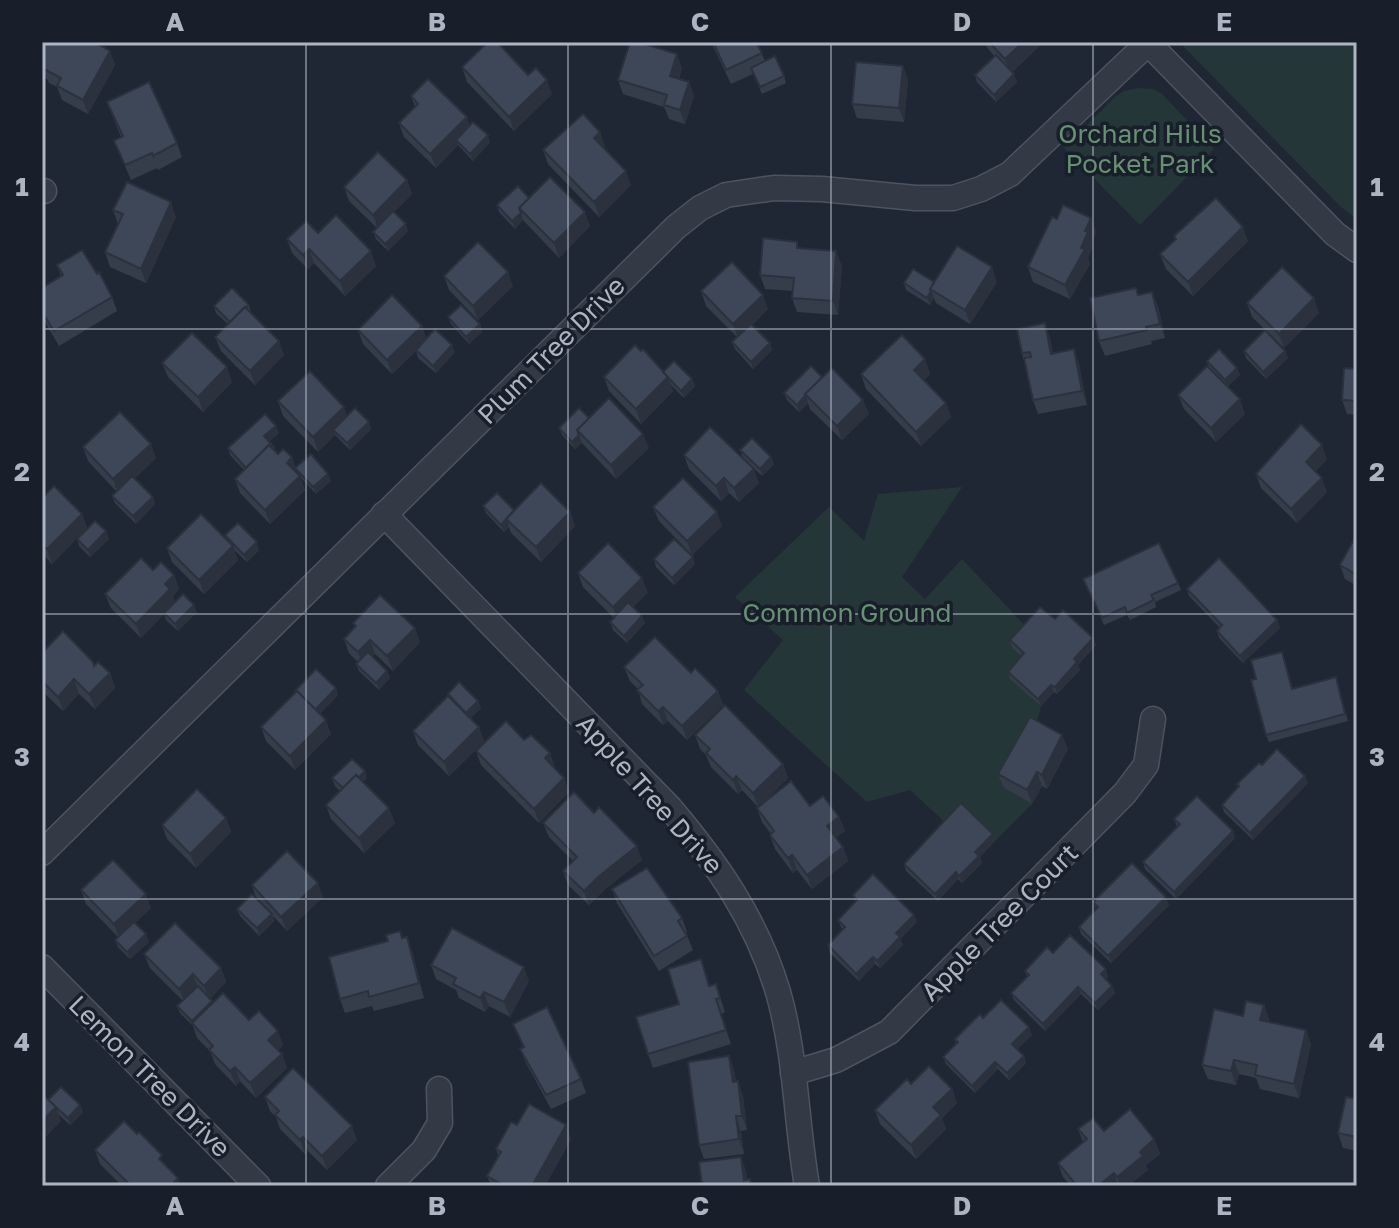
<svg xmlns="http://www.w3.org/2000/svg" width="1399" height="1228" font-family="'Golos Text',sans-serif">
<style>
.green{fill:#253638}
.lines{fill:none;stroke-linecap:round;stroke-linejoin:round}
.minor-casing{stroke:#4d5460;stroke-width:27}
.minor{stroke:#333945;stroke-width:24}
.wall{fill:#353d4b}
.shaded-wall{fill:#2b323d}
.building{fill:#3e4757;stroke:#2b323d;stroke-width:2}
.grid{fill:none;stroke:#adb4c2;stroke-width:2;stroke-opacity:0.55}
.labels{text-anchor:middle;dominant-baseline:central;stroke-width:7;stroke-linejoin:round;paint-order:stroke}
.park-label{font-size:26px;fill:#669172;stroke:#191f2a}
.street-label{font-size:26px;fill:#adb4c2;stroke:#191f2a}
.neatline{fill:none;stroke:#adb4c2;stroke-width:3}
.grid-label{font-size:26px;text-anchor:middle;font-weight:bold;fill:#adb4c2}
</style>
<rect width="100%" height="100%" fill="#202734"/>
<g class="green">
<polygon points="1179,42 1357,42 1357,219 1341,207"/>
<polygon points="1138,88 1153,89 1162,94 1214,149 1140,225 1064,148 1115,97 1124,91"/>
<polygon points="962,487 902,577 925,599 962,559 1029,630 1027,660 1011,679 1041,706 1035,731 1004,788 1032,804 995,841 949,826 910,790 867,802 744,690 783,640 735,597 829,507 864,541 878,494"/>
</g>
<g class="lines">
<g class="minor-casing">
<g id="minor">
<polyline points="1147,42 1335,234 1357,250"/>
<polyline points="42,191 44,191"/>
<path d="M 384,514 L 670,808 C 717,863 757,921 778,992 C 796,1054 796,1122 807,1186"/>
<polyline points="42,853 676,227 700,208 726,195 774,188 822,189 915,198 953,198 981,189 1010,174 1148,43"/>
<polyline points="42,967 258,1186"/>
<polyline points="793,1073 836,1060 889,1032 1125,793 1146,765 1153,719"/>
<polyline points="388,1186 424,1150 440,1123 439,1089"/>
</g>
</g>
<use href="#minor" class="minor"/>
</g>
<g class="wall">
<polygon points="42,42 110,51 115,65 88,114 62,100 57,87 49,83 48,80 42,76"/>
<polygon points="711,42 756,42 765,61 784,76 786,83 762,94 753,74 731,84"/>
<polygon points="983,42 1044,42 1012,72 1017,82 996,102 977,82 975,75 994,56"/>
<polygon points="903,66 908,80 904,122 857,118 852,104"/>
<polygon points="462,67 528,75 552,94 514,131 467,82"/>
<polygon points="682,68 679,79 689,82 694,96 685,124 669,119 664,107 623,94 618,80"/>
<polygon points="411,96 470,126 490,142 473,161 458,145 436,168 404,137 399,123 415,107"/>
<polygon points="107,102 177,143 182,157 158,170 157,168 131,180 114,141 121,137"/>
<polygon points="605,146 604,147 631,185 599,217 548,164 543,150"/>
<polygon points="407,180 412,194 394,212 408,231 388,251 376,239 373,232 377,228 349,201 344,187"/>
<polygon points="529,198 590,226 559,258 523,220 515,229 499,212 497,205"/>
<polygon points="113,210 176,217 146,283 110,267 105,252 118,224"/>
<polygon points="1091,218 1096,232 1092,243 1093,247 1088,258 1090,264 1070,299 1033,282 1028,267 1057,219"/>
<polygon points="318,233 376,266 345,296 314,263 308,269 292,253 287,239"/>
<polygon points="1174,236 1248,241 1193,296 1166,269 1160,254 1175,240"/>
<polygon points="800,248 842,266 838,315 797,312 792,298 793,291 765,289 760,275"/>
<polygon points="57,265 112,297 117,311 59,346 42,317 42,288 61,276"/>
<polygon points="444,276 513,286 478,320 449,290"/>
<polygon points="997,282 970,324 936,303 934,298 930,305 906,290 904,283"/>
<polygon points="701,291 768,309 752,325 770,343 772,350 753,369 735,349 732,342 737,337 706,306"/>
<polygon points="1139,295 1158,306 1165,338 1151,341 1152,344 1105,356 1099,341"/>
<polygon points="1247,303 1319,313 1284,348 1252,317"/>
<polygon points="249,305 251,313 284,355 255,385 221,351 215,337 228,324 216,313 214,306"/>
<polygon points="448,317 480,324 482,332 469,344 451,324"/>
<polygon points="422,326 426,339 455,352 436,373 418,358 416,351 392,374 363,344 358,330"/>
<polygon points="1050,338 1053,354 1074,349 1079,364 1087,405 1038,414 1033,400 1022,353"/>
<polygon points="1357,339 1357,415 1347,414 1342,400 1356,369"/>
<polygon points="1244,351 1285,351 1288,358 1266,379 1246,358"/>
<polygon points="925,359 930,374 924,380 946,403 951,417 921,446 866,389 861,374"/>
<polygon points="1207,361 1237,368 1240,375 1227,387 1209,368"/>
<polygon points="162,363 232,382 203,412 168,377"/>
<polygon points="663,372 692,379 695,386 684,398 670,384 673,391 641,424 609,391 604,377"/>
<polygon points="822,377 869,414 842,440 810,409 808,403 799,412 787,400 784,393"/>
<polygon points="1178,395 1245,414 1216,442 1184,409"/>
<polygon points="278,401 347,416 369,422 371,429 350,450 335,435 318,452 283,416"/>
<polygon points="589,418 649,448 616,479 582,443 575,449 562,435 559,428"/>
<polygon points="279,433 269,442 278,454 292,457 298,474 295,468 331,481 316,494 300,477 305,490 270,524 240,493 235,479 244,470 230,455 228,448"/>
<polygon points="83,447 156,458 134,479 155,504 136,524 115,503 112,496 116,491 88,461"/>
<polygon points="740,450 774,464 762,476 743,458"/>
<polygon points="684,455 759,483 739,502 729,493 721,501 689,469"/>
<polygon points="1327,459 1316,471 1327,492 1297,523 1261,488 1256,474"/>
<polygon points="42,498 82,514 87,528 52,564 42,553"/>
<polygon points="483,506 514,510 570,512 575,526 541,562 511,533 509,527 504,532 486,513"/>
<polygon points="653,507 722,526 692,555 659,521"/>
<polygon points="106,531 109,539 90,557 79,546 77,539"/>
<polygon points="1357,534 1357,586 1345,579 1340,565"/>
<polygon points="225,535 259,550 247,562 234,550 238,560 204,594 172,562 167,548 226,539"/>
<polygon points="654,559 695,564 674,585 656,567"/>
<polygon points="153,570 174,575 179,589 173,596 175,602 197,612 178,631 166,620 164,614 141,638 111,608 105,594"/>
<polygon points="578,573 648,592 633,607 645,623 627,643 613,630 610,622 614,618 583,587"/>
<polygon points="1083,579 1178,583 1181,590 1155,602 1156,607 1130,620 1127,615 1104,625"/>
<polygon points="1187,589 1277,620 1280,628 1243,663 1219,638 1217,631 1220,628 1189,596"/>
<polygon points="1055,619 1093,638 1096,645 1078,665 1080,670 1057,694 1054,692 1041,706 1010,679 1008,672 1022,656 1012,648 1010,640"/>
<polygon points="353,623 420,642 393,671 375,654 373,657 387,671 390,678 379,690 359,671 356,664 358,662 349,653 344,639 355,628"/>
<polygon points="1282,652 1293,689 1338,684 1348,721 1269,742 1266,735 1256,679"/>
<polygon points="42,653 95,665 110,673 115,688 95,709 79,694 63,711 42,691"/>
<polygon points="624,667 691,673 718,691 723,705 687,740 668,721 663,725 642,704 638,689 630,681"/>
<polygon points="338,695 320,714 331,734 295,770 266,741 261,727"/>
<polygon points="448,696 478,701 481,708 470,718 479,727 484,742 449,776 418,745 413,731"/>
<polygon points="695,735 783,764 788,778 762,804 810,806 839,817 845,831 836,837 843,847 848,861 812,889 797,870 793,873 775,849 770,835 771,834 762,822 757,808 758,807 742,790 738,794 711,767 706,755 700,749"/>
<polygon points="524,740 550,753 554,768 564,778 569,792 539,823 481,765 476,751"/>
<polygon points="1068,749 1047,789 1042,786 1032,804 1004,788 998,774"/>
<polygon points="1262,765 1308,783 1253,840 1224,812 1222,805 1238,787 1237,784"/>
<polygon points="332,778 367,778 363,782 395,823 364,853 331,819 326,805 340,791 335,786"/>
<polygon points="226,818 231,832 196,868 167,839 162,825"/>
<polygon points="1174,819 1233,831 1235,838 1176,899 1145,869 1143,862 1177,827"/>
<polygon points="543,823 642,860 603,891 589,905 568,885 563,871 573,861 549,837"/>
<polygon points="995,841 980,857 982,863 962,883 958,879 938,901 906,871 904,864"/>
<polygon points="252,885 323,897 287,931 273,916 274,921 259,936 240,916 237,909 256,898"/>
<polygon points="612,889 682,918 687,932 686,933 693,950 659,971 617,903"/>
<polygon points="81,890 151,908 135,923 149,942 130,959 118,947 115,940 118,937 86,904"/>
<polygon points="853,895 917,922 900,939 903,945 880,968 875,964 859,981 830,953 828,945 843,929 841,927 838,920 855,902"/>
<polygon points="1093,902 1169,905 1111,963 1081,934 1079,927 1096,909"/>
<polygon points="402,938 412,951 424,998 374,1011 372,1006 345,1013 340,999"/>
<polygon points="1053,953 1108,977 1106,979 1112,986 1115,993 1098,1010 1081,994 1045,1031 1014,1000 1011,993 1027,977 1025,971"/>
<polygon points="144,954 221,968 226,982 210,999 213,1003 249,1020 283,1045 278,1050 282,1054 287,1068 256,1098 240,1081 236,1086 215,1064 210,1051 197,1038 193,1026 180,1013 177,1006 183,1001 150,968"/>
<polygon points="431,965 529,981 510,1017 489,1006 485,1012 459,998 456,990 436,979"/>
<polygon points="716,984 725,1012 721,1014 731,1044 653,1068 648,1054 679,1004"/>
<polygon points="1264,1005 1269,1019 1269,1022 1311,1044 1299,1098 1260,1089 1256,1078 1239,1074 1236,1085 1208,1079 1202,1065 1243,1016"/>
<polygon points="983,1018 1032,1035 1017,1049 1024,1056 1026,1063 1009,1080 998,1069 975,1093 946,1064 943,1057 956,1044 955,1039"/>
<polygon points="513,1024 581,1079 586,1093 551,1109 526,1063 520,1049 523,1048"/>
<polygon points="729,1056 734,1070 736,1082 743,1096 747,1130 741,1131 744,1154 704,1159 699,1145"/>
<polygon points="911,1084 952,1089 957,1103 942,1118 946,1129 916,1159 880,1124 875,1110"/>
<polygon points="265,1097 357,1140 327,1170 308,1151 305,1154 280,1129 276,1117 270,1111"/>
<polygon points="1357,1099 1357,1151 1343,1148 1338,1133"/>
<polygon points="49,1100 83,1112 70,1125 58,1114 61,1121"/>
<polygon points="517,1125 571,1139 545,1186 491,1186 487,1176 499,1157 496,1149"/>
<polygon points="1078,1129 1104,1131 1154,1139 1160,1154 1146,1165 1148,1170 1128,1186 1071,1186 1063,1177 1058,1163 1083,1142"/>
<polygon points="95,1150 166,1166 178,1178 181,1186 122,1186 100,1164"/>
</g>
<g class="shaded-wall">
<polygon points="1023,42 1044,42 1010,73 1005,59"/>
<polygon points="110,51 115,65 88,114 83,100"/>
<polygon points="677,54 682,68 675,90 670,76"/>
<polygon points="903,66 908,80 904,122 899,108"/>
<polygon points="1014,74 1017,82 996,102 994,95"/>
<polygon points="547,80 552,94 514,131 509,117"/>
<polygon points="689,82 694,96 685,124 680,110"/>
<polygon points="467,117 472,131 456,140 458,145 436,168 430,154"/>
<polygon points="600,132 605,146 599,152 594,138"/>
<polygon points="488,135 490,142 473,161 470,154"/>
<polygon points="626,171 631,185 599,217 594,202"/>
<polygon points="407,180 412,194 378,229 373,215"/>
<polygon points="171,202 176,217 146,283 141,269"/>
<polygon points="585,212 590,226 559,258 554,243"/>
<polygon points="521,213 523,220 515,229 512,221"/>
<polygon points="1091,218 1096,232 1092,243 1093,247 1088,258 1090,264 1070,299 1065,285 1081,248 1085,231"/>
<polygon points="406,224 408,231 388,251 385,244"/>
<polygon points="1243,227 1248,241 1193,296 1188,282"/>
<polygon points="309,249 314,263 308,269 303,255"/>
<polygon points="371,251 376,266 345,296 340,281"/>
<polygon points="836,251 842,266 838,315 833,301"/>
<polygon points="992,267 997,282 970,324 965,310"/>
<polygon points="508,272 513,286 478,320 473,306"/>
<polygon points="931,291 934,298 930,305 927,298"/>
<polygon points="1152,292 1158,306 1165,338 1160,324"/>
<polygon points="763,295 768,309 738,338 733,324"/>
<polygon points="1314,298 1319,313 1284,348 1279,334"/>
<polygon points="1045,323 1050,338 1056,368 1051,354"/>
<polygon points="480,324 482,332 469,344 466,337"/>
<polygon points="422,326 427,340 392,374 387,360"/>
<polygon points="279,341 284,355 255,385 250,371"/>
<polygon points="770,343 772,350 753,369 751,362"/>
<polygon points="452,345 455,352 436,373 433,366"/>
<polygon points="1074,349 1079,364 1087,405 1082,391"/>
<polygon points="1285,351 1288,358 1266,379 1263,372"/>
<polygon points="925,359 930,374 919,384 914,370"/>
<polygon points="227,367 232,382 203,412 198,397"/>
<polygon points="1237,368 1240,375 1227,387 1225,380"/>
<polygon points="668,377 673,391 641,424 636,409"/>
<polygon points="692,379 695,386 684,398 681,391"/>
<polygon points="806,396 808,403 799,412 797,405"/>
<polygon points="1240,399 1245,414 1216,442 1211,428"/>
<polygon points="863,400 869,414 842,440 837,426"/>
<polygon points="946,403 951,417 921,446 916,432"/>
<polygon points="344,407 349,421 333,430 335,435 318,452 313,437"/>
<polygon points="369,422 371,429 350,450 347,443"/>
<polygon points="276,426 279,433 267,444 264,436"/>
<polygon points="643,434 649,448 616,479 611,465"/>
<polygon points="579,435 582,443 575,449 572,442"/>
<polygon points="151,444 156,458 118,494 113,479"/>
<polygon points="1322,445 1327,459 1311,476 1306,462"/>
<polygon points="292,457 297,471 292,477 287,463"/>
<polygon points="771,457 774,464 762,476 760,469"/>
<polygon points="754,469 759,483 739,502 734,488"/>
<polygon points="328,474 331,481 316,494 313,487"/>
<polygon points="300,476 305,490 270,524 265,510"/>
<polygon points="724,478 729,493 721,501 716,486"/>
<polygon points="1322,478 1327,492 1297,523 1291,509"/>
<polygon points="153,497 155,504 136,524 133,516"/>
<polygon points="570,512 575,526 541,562 536,547"/>
<polygon points="717,512 722,526 692,555 687,541"/>
<polygon points="82,514 87,528 52,564 47,549"/>
<polygon points="507,520 509,527 504,532 501,525"/>
<polygon points="106,531 109,539 90,557 88,550"/>
<polygon points="257,542 259,550 247,562 244,555"/>
<polygon points="233,546 238,560 204,594 199,580"/>
<polygon points="693,557 695,564 674,585 672,578"/>
<polygon points="174,575 179,589 173,596 175,603 141,638 136,624 165,584"/>
<polygon points="642,578 648,592 618,622 613,607"/>
<polygon points="194,605 197,612 178,631 175,624"/>
<polygon points="642,616 645,623 627,643 624,636"/>
<polygon points="1277,620 1280,628 1243,663 1240,656"/>
<polygon points="415,628 420,642 393,671 387,656"/>
<polygon points="1093,638 1096,645 1078,665 1080,670 1057,694 1055,687 1074,659"/>
<polygon points="370,640 375,654 363,666 358,652"/>
<polygon points="387,671 390,678 379,690 376,683"/>
<polygon points="110,673 115,688 95,709 89,694"/>
<polygon points="74,679 79,694 63,711 58,697"/>
<polygon points="1051,685 1054,692 1041,706 1038,699"/>
<polygon points="336,688 338,695 317,717 315,710"/>
<polygon points="718,691 723,705 687,740 682,726"/>
<polygon points="478,701 481,708 469,720 466,713"/>
<polygon points="663,707 668,721 663,725 658,711"/>
<polygon points="326,720 331,734 295,770 290,756"/>
<polygon points="479,727 484,742 449,776 444,762"/>
<polygon points="1062,735 1068,749 1047,789 1042,775"/>
<polygon points="550,753 555,767 550,772 545,758"/>
<polygon points="783,764 788,778 758,807 753,793"/>
<polygon points="365,771 367,778 348,798 345,791"/>
<polygon points="1037,772 1042,786 1032,804 1027,790"/>
<polygon points="736,776 742,790 738,794 733,780"/>
<polygon points="1305,776 1308,783 1253,840 1250,833"/>
<polygon points="564,778 569,792 539,823 534,809"/>
<polygon points="389,808 395,823 364,853 359,838"/>
<polygon points="839,817 845,831 833,840 827,826"/>
<polygon points="226,818 231,832 196,868 190,854"/>
<polygon points="1233,831 1235,838 1176,899 1174,892"/>
<polygon points="993,834 995,841 980,857 982,863 962,883 959,876 975,852"/>
<polygon points="637,846 642,860 603,891 589,905 584,891 598,877"/>
<polygon points="843,847 848,861 812,889 807,875"/>
<polygon points="792,855 797,870 793,873 788,858"/>
<polygon points="956,872 958,879 938,901 935,894"/>
<polygon points="318,883 323,897 287,931 281,917"/>
<polygon points="146,894 151,908 119,938 114,924"/>
<polygon points="1166,897 1169,905 1111,963 1108,956"/>
<polygon points="272,914 274,921 259,936 257,928"/>
<polygon points="914,915 917,922 900,939 903,945 880,968 877,961 896,933"/>
<polygon points="146,934 149,942 130,959 127,952"/>
<polygon points="407,937 412,951 424,998 419,983"/>
<polygon points="873,957 875,964 859,981 856,974"/>
<polygon points="524,967 529,981 510,1017 504,1002"/>
<polygon points="221,968 226,982 209,1000 204,986"/>
<polygon points="1106,969 1108,977 1103,982 1101,974"/>
<polygon points="193,974 198,989 185,1003 179,989"/>
<polygon points="1112,986 1115,993 1098,1010 1095,1003"/>
<polygon points="1078,987 1081,994 1045,1031 1043,1024"/>
<polygon points="484,992 489,1006 485,1012 480,998"/>
<polygon points="212,1001 215,1008 193,1025 192,1021"/>
<polygon points="1264,1005 1269,1019 1266,1034 1260,1020"/>
<polygon points="1029,1027 1032,1035 1015,1052 1012,1044"/>
<polygon points="1306,1030 1311,1044 1299,1098 1294,1084"/>
<polygon points="278,1031 283,1045 274,1054 268,1040"/>
<polygon points="282,1054 287,1068 256,1098 250,1083"/>
<polygon points="729,1056 734,1070 738,1096 733,1082"/>
<polygon points="1024,1056 1026,1063 1009,1080 1007,1073"/>
<polygon points="1234,1060 1239,1074 1236,1085 1231,1071"/>
<polygon points="995,1062 998,1069 975,1093 972,1086"/>
<polygon points="235,1067 240,1081 236,1086 230,1071"/>
<polygon points="738,1081 743,1096 747,1130 742,1116"/>
<polygon points="952,1089 957,1103 942,1118 946,1129 916,1159 911,1145 933,1107"/>
<polygon points="80,1105 83,1112 70,1125 68,1118"/>
<polygon points="56,1107 61,1121 42,1141 42,1121"/>
<polygon points="736,1116 741,1131 744,1154 739,1139"/>
<polygon points="566,1125 571,1139 545,1186 532,1186"/>
<polygon points="352,1126 357,1140 327,1170 322,1156"/>
<polygon points="303,1137 308,1151 305,1154 300,1140"/>
<polygon points="1154,1139 1160,1154 1146,1165 1148,1170 1128,1186 1120,1186 1117,1177 1140,1152"/>
<polygon points="741,1157 746,1171 748,1186 744,1180"/>
<polygon points="1114,1173 1118,1186 1098,1186"/>
<polygon points="178,1178 181,1186 171,1186"/>
</g>
<g class="building">
<polygon points="42,42 94,42 110,51 83,100 57,86 61,78 44,69 44,66 42,65"/>
<polygon points="488,42 497,42 528,75 536,68 547,80 509,117 462,67"/>
<polygon points="630,42 638,42 677,54 670,76 689,82 680,110 664,105 667,95 618,80"/>
<polygon points="713,42 756,42 762,53 726,70"/>
<polygon points="989,42 1023,42 1005,59"/>
<polygon points="996,55 1014,74 994,95 975,75"/>
<polygon points="775,56 784,76 760,87 751,68"/>
<polygon points="856,62 903,66 899,108 852,104"/>
<polygon points="428,79 467,117 430,154 399,123 418,104 411,96"/>
<polygon points="149,82 177,143 153,156 152,153 125,165 114,141 123,136 107,102"/>
<polygon points="583,114 600,132 594,138 626,171 594,202 543,150"/>
<polygon points="473,122 488,135 470,154 456,140"/>
<polygon points="378,152 407,180 373,215 344,187"/>
<polygon points="550,177 585,212 554,243 519,208"/>
<polygon points="127,182 171,202 141,269 105,252 123,214 113,210"/>
<polygon points="518,186 529,198 519,208 521,213 512,221 497,205"/>
<polygon points="1216,198 1243,227 1188,282 1160,254 1176,239 1174,236"/>
<polygon points="1063,205 1091,218 1085,231 1088,232 1081,248 1085,249 1065,285 1028,267 1052,217 1057,219"/>
<polygon points="393,211 406,224 385,244 373,232"/>
<polygon points="336,215 371,251 340,281 309,249 303,255 287,239 306,221 318,233"/>
<polygon points="763,238 797,242 797,248 836,251 833,301 792,298 794,278 760,275"/>
<polygon points="478,242 508,272 473,306 444,276"/>
<polygon points="957,246 992,267 965,310 930,289"/>
<polygon points="82,250 97,274 99,272 112,297 54,331 42,312 42,288 63,275 57,265"/>
<polygon points="732,262 763,295 733,324 701,291"/>
<polygon points="1282,267 1314,298 1279,334 1247,303"/>
<polygon points="913,269 934,282 930,289 931,291 927,298 904,283"/>
<polygon points="232,288 249,305 246,308 245,307 230,322 214,306"/>
<polygon points="1136,288 1138,295 1152,292 1160,324 1146,327 1147,330 1099,341 1090,298"/>
<polygon points="392,295 422,326 387,360 358,330"/>
<polygon points="461,305 480,324 466,337 448,317"/>
<polygon points="245,307 279,341 250,371 215,337"/>
<polygon points="1045,323 1051,354 1074,349 1082,391 1033,400 1024,358 1031,357 1030,352 1022,353 1017,329"/>
<polygon points="751,324 770,343 751,362 732,342"/>
<polygon points="435,329 452,345 433,366 416,350"/>
<polygon points="1265,330 1285,351 1263,372 1244,351"/>
<polygon points="192,333 227,367 198,397 162,363"/>
<polygon points="902,335 925,359 914,370 946,403 916,432 861,374"/>
<polygon points="1356,339 1357,339 1357,366 1355,366"/>
<polygon points="635,345 641,351 643,349 668,377 636,409 604,377"/>
<polygon points="1219,349 1237,368 1225,380 1207,361"/>
<polygon points="674,361 692,379 681,391 663,372"/>
<polygon points="811,366 822,377 797,405 784,393"/>
<polygon points="1207,366 1240,399 1211,428 1178,395"/>
<polygon points="832,368 863,400 837,426 805,394"/>
<polygon points="1344,368 1357,369 1357,401 1342,400"/>
<polygon points="310,371 344,407 313,437 278,401"/>
<polygon points="609,398 643,434 611,465 577,430"/>
<polygon points="355,408 369,422 347,443 333,430"/>
<polygon points="579,408 589,418 577,430 579,435 572,442 559,428"/>
<polygon points="120,412 151,444 113,479 83,447"/>
<polygon points="265,414 276,426 264,436 274,447 273,449 269,445 246,468 228,448"/>
<polygon points="1301,424 1322,445 1306,462 1322,478 1291,509 1256,474"/>
<polygon points="710,427 754,469 734,488 724,478 716,486 684,455"/>
<polygon points="752,438 771,457 760,469 740,450"/>
<polygon points="269,445 278,454 283,449 292,457 287,463 300,476 265,510 235,479"/>
<polygon points="311,454 328,474 313,487 295,468"/>
<polygon points="132,476 153,497 133,516 112,496"/>
<polygon points="683,478 717,512 687,541 653,507"/>
<polygon points="541,483 570,512 536,547 506,519"/>
<polygon points="54,486 82,514 47,549 42,544 42,498"/>
<polygon points="497,493 514,510 501,525 483,506"/>
<polygon points="201,514 233,546 199,580 167,548"/>
<polygon points="95,521 106,531 88,550 77,539"/>
<polygon points="238,523 257,542 244,555 225,535"/>
<polygon points="1357,534 1357,575 1340,565"/>
<polygon points="674,539 693,557 672,578 654,559"/>
<polygon points="608,543 642,578 613,607 578,573"/>
<polygon points="1159,543 1178,583 1151,595 1154,600 1127,613 1125,607 1102,618 1083,579"/>
<polygon points="141,558 153,570 161,562 174,575 165,584 170,589 136,624 105,594"/>
<polygon points="1219,558 1277,620 1240,656 1217,631 1222,625 1187,589"/>
<polygon points="183,594 194,605 175,624 164,613"/>
<polygon points="380,595 415,628 387,656 370,640 358,652 344,639 356,626 353,623"/>
<polygon points="628,602 642,616 624,636 610,622"/>
<polygon points="1040,607 1055,619 1063,610 1093,638 1074,659 1077,662 1055,687 1051,685 1038,699 1008,672 1024,653 1010,640"/>
<polygon points="63,631 93,662 94,666 98,662 110,673 89,694 74,679 58,697 42,681 42,653"/>
<polygon points="655,637 691,673 695,668 718,691 682,726 663,707 658,711 637,690 643,685 624,667"/>
<polygon points="368,652 387,671 376,683 356,664"/>
<polygon points="1282,652 1292,689 1336,677 1345,714 1266,735 1251,680 1256,679 1251,660"/>
<polygon points="316,669 336,688 315,710 297,691 296,692 295,691"/>
<polygon points="459,682 478,701 466,713 448,694"/>
<polygon points="297,691 326,720 290,756 261,727"/>
<polygon points="448,696 479,727 444,762 413,731"/>
<polygon points="725,705 783,764 753,793 736,776 733,780 706,753 710,749 695,735"/>
<polygon points="1030,717 1062,735 1042,775 1037,772 1027,790 998,774"/>
<polygon points="506,721 524,740 531,735 550,753 545,758 564,778 534,809 476,751"/>
<polygon points="1277,749 1305,776 1250,833 1222,805 1239,786 1237,784 1259,763 1262,765"/>
<polygon points="352,759 365,771 359,777 356,775 343,788 332,778"/>
<polygon points="356,775 389,808 359,838 326,805"/>
<polygon points="791,781 810,806 823,796 839,817 827,826 843,847 807,875 792,855 788,858 770,835 774,831 757,808"/>
<polygon points="197,789 226,818 190,854 162,825"/>
<polygon points="574,792 594,813 599,807 637,846 598,877 584,891 563,871 577,857 543,823"/>
<polygon points="1197,796 1233,831 1174,892 1143,862 1180,824 1174,819"/>
<polygon points="961,803 993,834 975,852 979,856 959,876 956,872 935,894 904,864"/>
<polygon points="287,851 318,883 281,917 252,885"/>
<polygon points="113,860 146,894 114,924 81,890"/>
<polygon points="1132,863 1166,897 1108,956 1079,927 1098,907 1093,902"/>
<polygon points="647,868 682,918 678,921 687,936 654,956 612,889"/>
<polygon points="873,874 914,915 896,933 900,937 877,961 873,957 856,974 828,945 845,927 838,920 857,900 853,895"/>
<polygon points="252,894 272,914 257,928 237,909"/>
<polygon points="134,922 146,934 127,952 115,940"/>
<polygon points="175,923 221,968 204,986 193,974 179,989 144,954"/>
<polygon points="452,928 524,967 504,1002 484,992 480,998 453,984 456,978 431,965"/>
<polygon points="400,931 402,938 407,937 419,983 369,997 368,991 340,999 329,957 388,941 386,935"/>
<polygon points="1070,935 1106,969 1101,974 1112,986 1095,1003 1078,987 1043,1024 1011,993 1029,975 1025,971 1047,947 1053,953"/>
<polygon points="701,959 709,986 716,984 720,998 716,999 726,1030 648,1054 636,1017 679,1004 668,969"/>
<polygon points="198,986 212,1001 192,1021 177,1006"/>
<polygon points="223,993 249,1020 259,1011 278,1031 268,1040 282,1054 250,1083 235,1067 230,1071 209,1050 213,1046 192,1023"/>
<polygon points="1001,1000 1029,1027 1012,1044 1024,1056 1007,1073 995,1062 972,1086 943,1057 958,1042 955,1039 980,1014 983,1018"/>
<polygon points="1246,1001 1264,1005 1260,1020 1306,1030 1294,1084 1255,1075 1257,1065 1234,1060 1231,1071 1202,1065 1214,1009 1243,1016"/>
<polygon points="547,1007 581,1079 546,1095 520,1049 524,1047 513,1024"/>
<polygon points="729,1056 733,1082 738,1081 742,1116 736,1116 739,1139 699,1145 688,1062"/>
<polygon points="929,1066 952,1089 933,1107 941,1115 911,1145 875,1110 907,1079 911,1084"/>
<polygon points="293,1068 352,1126 322,1156 303,1137 300,1140 275,1115 279,1111 265,1097"/>
<polygon points="61,1087 80,1105 68,1118 48,1100"/>
<polygon points="42,1094 56,1107 42,1121"/>
<polygon points="1346,1097 1357,1099 1357,1137 1338,1133"/>
<polygon points="529,1104 566,1125 532,1186 505,1186 487,1176 501,1152 496,1149 511,1122 517,1125"/>
<polygon points="1130,1109 1154,1139 1140,1152 1143,1156 1117,1177 1114,1173 1098,1186 1077,1186 1058,1163 1087,1139 1078,1129 1093,1118 1104,1131"/>
<polygon points="124,1121 137,1134 139,1132 162,1155 159,1159 178,1178 171,1186 131,1186 95,1150"/>
<polygon points="741,1157 744,1180 750,1179 751,1186 697,1186 702,1185 699,1162"/>
</g>
<path class="grid" d="M 306,42 L 306,1186M 568,42 L 568,1186M 831,42 L 831,1186M 1093,42 L 1093,1186M 42,329 L 1357,329M 42,614 L 1357,614M 42,899 L 1357,899"/>
<g class="labels">
<g class="park-label">
<text x="1140" y="133">Orchard Hills<tspan x="1140" dy="30">Pocket Park</tspan></text>
<text x="847" y="612">Common Ground</text>
</g>
<g class="street-label">
<text transform="translate(551 350) rotate(-45)">Plum Tree Drive</text>
<text transform="translate(650 794) rotate(48)">Apple Tree Drive</text>
<text transform="translate(999 922) rotate(-45)">Apple Tree Court</text>
<text transform="translate(150 1076) rotate(45)">Lemon Tree Drive</text>
</g>
</g>
<rect width="1399" height="1228" fill="none" stroke="#191f2a" stroke-width="88"/>
<rect x="44" y="44" width="1311" height="1140" class="neatline"/>
<g class="grid-label">
<text x="175" y="31">A</text>
<text x="437" y="31">B</text>
<text x="700" y="31">C</text>
<text x="962" y="31">D</text>
<text x="1224" y="31">E</text>
<text x="22" y="196">1</text>
<text x="1377" y="196">1</text>
<text x="22" y="481">2</text>
<text x="1377" y="481">2</text>
<text x="22" y="766">3</text>
<text x="1377" y="766">3</text>
<text x="22" y="1051">4</text>
<text x="1377" y="1051">4</text>
<text x="175" y="1215">A</text>
<text x="437" y="1215">B</text>
<text x="700" y="1215">C</text>
<text x="962" y="1215">D</text>
<text x="1224" y="1215">E</text>
</g>
</svg>
